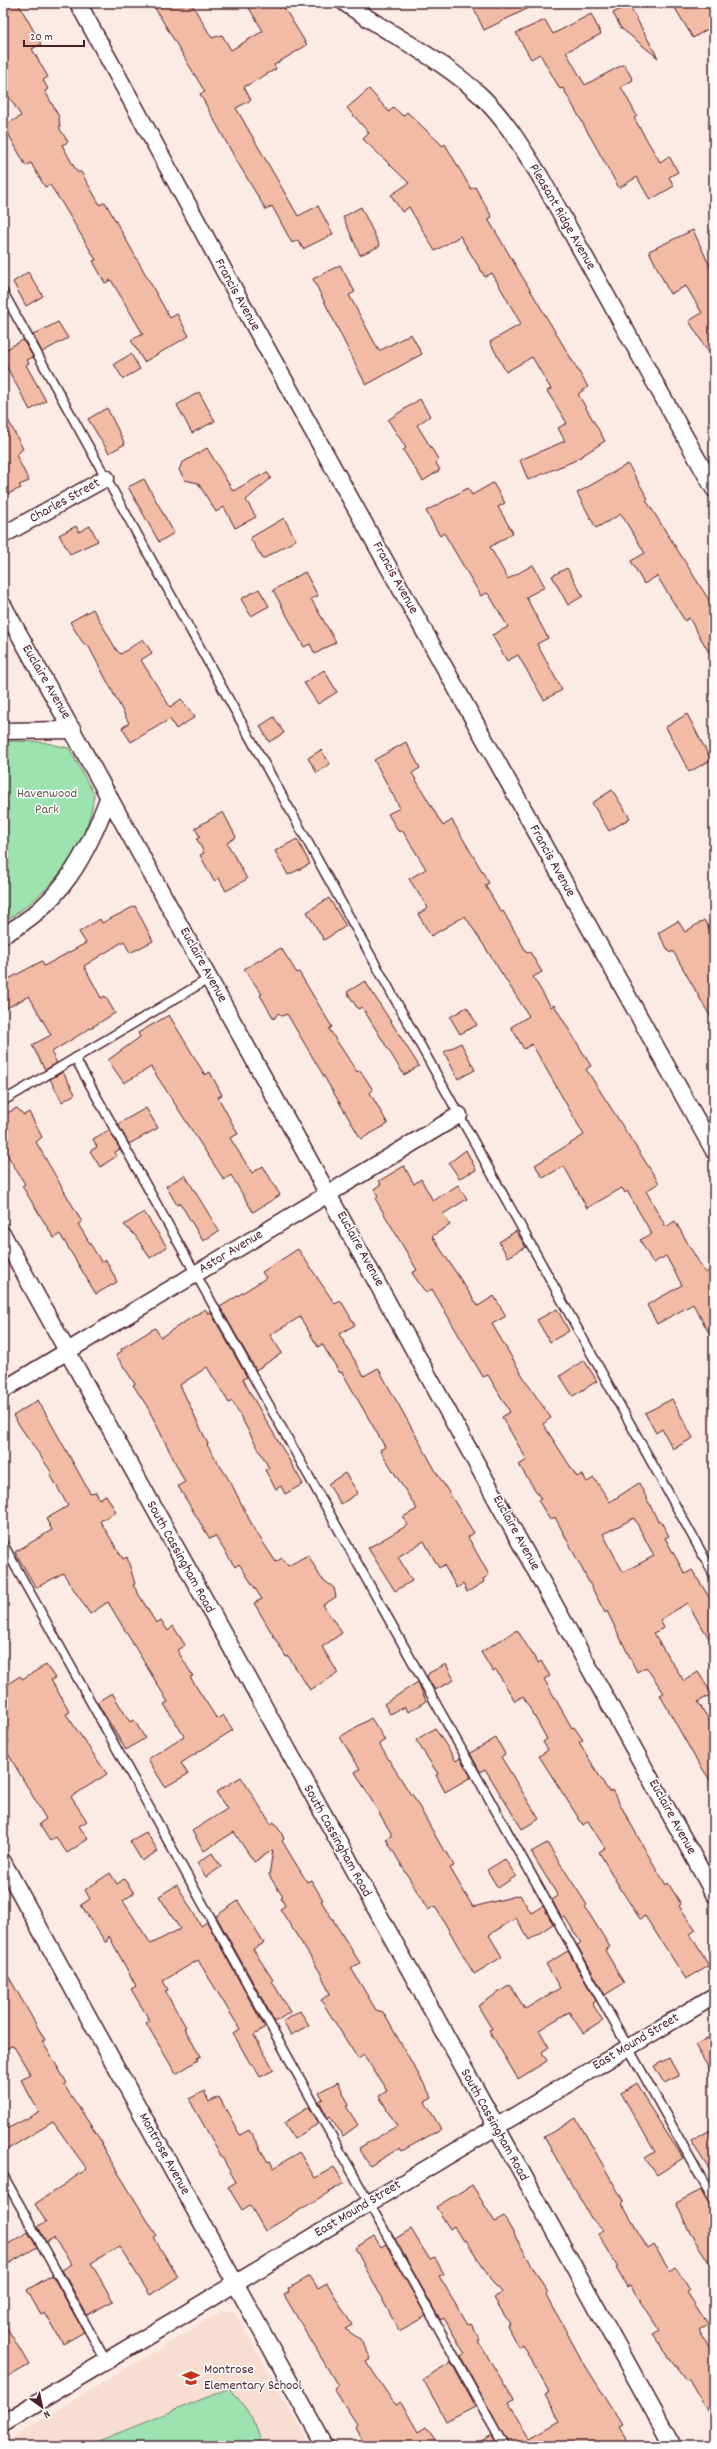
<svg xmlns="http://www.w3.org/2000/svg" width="717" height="2449" font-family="Dekko,sans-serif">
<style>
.built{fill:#f8ddd1}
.green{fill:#9de3af;stroke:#74816d}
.building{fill:#f2bba5;stroke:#4a1f2b;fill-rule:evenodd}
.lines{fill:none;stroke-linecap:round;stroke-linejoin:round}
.lane-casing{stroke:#4a1f2b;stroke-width:11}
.street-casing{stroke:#4a1f2b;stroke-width:19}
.lane{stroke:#fff;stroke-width:8}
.street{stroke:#fff;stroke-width:16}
.labels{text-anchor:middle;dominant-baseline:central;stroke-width:3;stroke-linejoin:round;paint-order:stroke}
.street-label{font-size:14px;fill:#4a1f2b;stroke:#fff}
.park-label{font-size:14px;fill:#635a53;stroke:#fff}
.poi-label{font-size:14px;fill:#4a1f2b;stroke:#fff;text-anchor:start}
</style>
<rect width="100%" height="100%" fill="#fbebe4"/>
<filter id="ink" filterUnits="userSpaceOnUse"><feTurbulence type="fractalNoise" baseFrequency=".025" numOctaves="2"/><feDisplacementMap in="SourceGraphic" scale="8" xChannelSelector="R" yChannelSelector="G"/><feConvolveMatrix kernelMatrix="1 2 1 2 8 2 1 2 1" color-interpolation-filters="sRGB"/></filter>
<g filter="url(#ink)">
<polygon class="built" points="222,2311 235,2313 310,2446 3,2446 3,2443"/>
<g class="green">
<path d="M 14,741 L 42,742 L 69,748 L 94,794 C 89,847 48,896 3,922 L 3,742 Z"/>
<polygon points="230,2388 253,2418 263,2446 86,2446"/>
</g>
<g class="building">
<polygon points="3,3 18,3 41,44 32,49 48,77 43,80 48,89 45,91 59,117 60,129 68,142 62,145 77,172 81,172 100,205 105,202 170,318 177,314 189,336 144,362 131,340 143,334 111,280 105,283 93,261 96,260 62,203 50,185 45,187 31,163 26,166 4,126 21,116 3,87"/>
<polygon points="152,3 191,3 212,38 222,35 231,50 263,31 246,3 276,3 279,8 283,6 307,45 274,65 276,69 244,87 251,100 236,108 298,216 318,206 333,234 303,249 298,240 292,243 272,206 266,210 235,158 200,94 205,92"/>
<polygon points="471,3 539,3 484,30"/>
<polygon points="683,3 711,3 714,8 714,25 693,38 675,8"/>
<polygon points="629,5 658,58 621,28 613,13"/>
<polygon points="591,14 601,34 566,52 585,85 624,64 633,80 621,87 637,116 634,118 660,162 669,156 678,172 669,177 674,186 650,200 637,177 619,188 563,88 560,89 540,54 531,59 516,33 545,20 553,34"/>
<polygon points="369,89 389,112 393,107 403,116 407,112 443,146 445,144 471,189 475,187 492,217 488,219 588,387 578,394 605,441 574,461 528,480 520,460 565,441 558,428 567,423 547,391 551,389 532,357 506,372 490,342 521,324 492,273 485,277 460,236 435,251 409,207 402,212 391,195 409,183 363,139 369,133 347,108"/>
<polygon points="361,207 380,246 360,255 343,217"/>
<polygon points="693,230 714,275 714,361 689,321 702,313 686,286 670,294 649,251"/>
<polygon points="340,265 355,292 349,295 379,351 411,334 422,354 366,385 313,279"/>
<polygon points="28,272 43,296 26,306 13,282"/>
<polygon points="58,322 68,338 42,352 33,335"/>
<polygon points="23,340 33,357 27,360 29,363 26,365 46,401 30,410 3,360 3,351"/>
<polygon points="131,354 140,369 123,379 114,364"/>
<polygon points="199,392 215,421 192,433 177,405"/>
<polygon points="420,399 430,416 417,425 438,459 436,463 440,470 423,481 403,450 406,448 388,420"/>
<polygon points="107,408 125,444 109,453 88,419"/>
<polygon points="3,410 23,449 16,455 29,481 19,485 21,488 3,496"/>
<polygon points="207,448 233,491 267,472 271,478 246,500 256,517 235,528 224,507 216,512 198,483 185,480 179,470 182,463"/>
<polygon points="628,464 648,499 646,500 714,608 714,661 689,618 685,621 657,576 644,584 631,561 645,553 621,514 596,528 577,493"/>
<polygon points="144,479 174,533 159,542 128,487"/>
<polygon points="493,483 505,503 498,507 513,533 490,547 508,579 533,565 545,587 526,597 548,638 537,644 562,690 544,700 518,655 507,661 492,635 508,627 490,596 487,593 481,596 444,533 440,536 426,511 468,488 472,495"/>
<polygon points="284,518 296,540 263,559 250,538"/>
<polygon points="76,526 79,532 90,526 98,541 70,554 59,535"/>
<polygon points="567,568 583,596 568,605 552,576"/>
<polygon points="305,572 318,596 311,599 336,642 315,654 310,644 304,647 273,590"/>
<polygon points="259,589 269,606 251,616 241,599"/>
<polygon points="93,609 117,651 121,654 143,639 152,653 141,660 170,707 181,699 195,717 176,729 170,719 131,742 122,728 129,723 88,645 86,646 81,640 70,622"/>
<polygon points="324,670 337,692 318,704 304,683"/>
<polygon points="687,714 711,760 689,772 666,727"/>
<polygon points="274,717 284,733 269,742 260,726"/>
<polygon points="406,742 420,768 412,773 443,826 452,820 489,883 485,885 501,912 503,911 527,953 530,952 542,972 533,977 551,1007 554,1005 591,1066 586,1069 659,1183 646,1191 666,1227 675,1221 705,1273 714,1268 714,1342 693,1304 657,1324 647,1305 682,1285 666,1256 653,1263 640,1240 652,1234 627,1191 625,1193 622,1188 587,1208 564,1166 543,1178 535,1165 584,1135 532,1044 524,1049 511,1027 529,1016 465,916 431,936 418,914 428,908 409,879 426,869 402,830 399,832 388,814 400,808 374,760"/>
<polygon points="321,750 330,764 317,773 308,758"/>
<polygon points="612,790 630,818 609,831 592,803"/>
<polygon points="223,812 236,837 227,843 247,879 226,891 219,878 214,881 200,855 204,853 197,839 200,837 195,828"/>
<polygon points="297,839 310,864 288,875 275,851"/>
<polygon points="329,898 346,926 324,940 307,912"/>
<polygon points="135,906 153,941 130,953 124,941 84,966 101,998 105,996 115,1013 53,1051 52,1054 57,1063 45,1070 32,1045 51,1035 29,996 3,1010 3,982 42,961 44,966 86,943 79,932 100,919 102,923"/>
<polygon points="704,920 714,936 714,1023 673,951 670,953 658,933 678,921 685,932"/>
<polygon points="281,948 297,973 299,972 332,1027 329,1029 357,1072 360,1070 373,1090 370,1093 388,1124 361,1139 287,1014 282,1016 278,1013 274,1019 260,995 262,994 244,969"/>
<polygon points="365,981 419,1066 404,1075 362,1007 358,1009 347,992"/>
<polygon points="467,1007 477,1025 460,1034 450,1017"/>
<polygon points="169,1015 205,1075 210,1072 222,1095 218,1097 238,1134 230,1138 252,1173 263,1166 280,1195 253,1212 231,1175 224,1180 151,1067 124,1083 108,1060 140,1037 138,1033"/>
<polygon points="461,1043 475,1070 458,1079 444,1052"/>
<polygon points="63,1072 75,1094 62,1102 50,1079"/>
<polygon points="17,1108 24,1115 29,1112 42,1137 36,1142 82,1222 78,1224 102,1263 106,1260 117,1282 96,1294 60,1234 54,1238 22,1186 25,1184 3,1148 3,1115"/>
<polygon points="146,1108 158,1128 129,1144 118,1124"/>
<polygon points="109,1130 120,1149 115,1152 117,1156 100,1167 90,1151 97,1147 93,1139"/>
<polygon points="466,1150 476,1170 459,1178 449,1163"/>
<path d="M 404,1166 L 414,1184 L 421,1179 L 433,1201 L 458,1185 L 467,1199 L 443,1214 L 450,1225 L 432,1236 L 478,1306 L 494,1296 L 506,1316 L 492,1324 L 527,1383 L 551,1418 L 543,1424 L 577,1477 L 582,1474 L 587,1482 L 594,1478 L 610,1502 L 639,1483 L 658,1521 L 660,1520 L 669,1536 L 665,1538 L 685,1574 L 692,1570 L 714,1605 L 714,1646 L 687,1603 L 660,1620 L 664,1628 L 653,1633 L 684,1681 L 698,1672 L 712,1694 L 698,1702 L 714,1728 L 714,1786 L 694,1756 L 660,1695 L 664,1693 L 646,1667 L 637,1672 L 607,1611 L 605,1613 L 555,1517 L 550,1520 L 538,1500 L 541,1499 L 519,1465 L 527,1460 L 502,1417 L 510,1412 L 488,1375 L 483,1377 L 432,1289 L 426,1293 L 412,1273 L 417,1270 L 376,1200 L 378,1196 L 374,1189 L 381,1184 L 379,1181 ZM 634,1518 L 654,1556 L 623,1572 L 603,1534 Z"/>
<polygon points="185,1175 219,1231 203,1241 180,1203 177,1205 166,1186"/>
<polygon points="144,1212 167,1247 150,1258 135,1235 124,1225"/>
<polygon points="516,1231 526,1247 508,1257 499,1242"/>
<polygon points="298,1249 335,1304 341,1301 355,1325 339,1334 364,1376 378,1368 438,1475 474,1533 468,1537 489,1575 483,1579 484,1582 467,1592 463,1584 457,1588 444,1565 439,1568 424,1541 398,1557 412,1581 395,1591 368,1548 408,1525 403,1517 417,1509 380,1450 385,1447 342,1372 340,1373 322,1344 318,1347 300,1317 270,1335 282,1353 256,1370 220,1307 266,1278 262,1272"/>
<polygon points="205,1309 209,1314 211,1313 247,1377 243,1379 249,1391 303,1484 285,1494 281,1486 276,1489 265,1470 269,1468 232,1401 229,1403 207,1367 180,1385 208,1444 207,1445 231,1483 254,1529 276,1562 282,1558 288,1566 308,1555 321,1578 334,1588 336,1597 323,1605 342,1633 322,1647 338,1673 310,1690 288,1656 286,1657 254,1603 262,1599 239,1564 235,1567 215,1536 210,1539 178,1486 185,1482 147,1406 133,1385 135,1384 116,1355 122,1351 121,1349 155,1328 161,1337"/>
<polygon points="557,1309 569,1331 550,1342 537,1320"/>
<polygon points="584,1360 597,1381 573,1396 560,1376"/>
<polygon points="672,1399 693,1438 673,1449 662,1429 656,1433 645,1413"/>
<polygon points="38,1400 90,1493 96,1492 99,1499 106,1495 116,1512 100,1521 123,1559 127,1557 135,1584 133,1585 156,1623 161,1620 168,1631 173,1626 185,1645 177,1650 193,1676 190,1677 217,1719 223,1715 233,1730 181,1763 188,1774 165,1787 148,1759 184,1736 164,1704 168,1702 108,1602 90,1614 63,1573 36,1588 15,1552 52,1530 46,1519 68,1506 50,1474 52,1473 13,1416"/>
<polygon points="345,1473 358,1493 341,1504 328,1484"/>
<polygon points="517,1630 538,1663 541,1661 550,1676 544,1679 572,1728 574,1727 583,1740 579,1742 609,1792 612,1790 647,1853 666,1885 668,1883 681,1904 679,1906 696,1930 690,1934 709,1966 686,1979 645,1916 640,1919 620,1888 599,1852 605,1848 588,1821 583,1825 539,1756 548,1750 543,1742 547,1739 523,1696 515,1701 496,1670 493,1672 481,1652"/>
<polygon points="446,1664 454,1680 435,1690 427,1677 429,1673"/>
<polygon points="46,1665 55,1678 51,1680 70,1712 66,1714 107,1774 71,1797 87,1821 79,1826 88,1839 67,1853 56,1837 50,1841 39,1824 46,1819 3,1745 3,1687 20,1676 22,1679"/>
<polygon points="418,1682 426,1701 408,1712 405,1707 390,1714 384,1704"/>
<polygon points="112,1693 130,1722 134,1720 145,1738 126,1750 97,1702"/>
<polygon points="371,1718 385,1740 379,1744 411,1795 412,1794 445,1853 447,1852 454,1866 450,1868 473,1907 520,1895 531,1913 543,1906 553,1924 529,1940 516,1918 489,1935 502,1957 474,1974 435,1906 428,1910 386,1839 391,1836 391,1833 355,1772 360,1769 340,1737"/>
<polygon points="435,1728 456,1761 460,1758 471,1777 445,1792 436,1775 438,1774 416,1740"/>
<polygon points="496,1738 505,1754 501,1757 539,1819 522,1829 485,1769 480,1772 470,1753"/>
<polygon points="241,1777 271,1824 274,1822 282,1834 284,1839 282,1841 307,1882 311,1880 323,1900 321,1901 360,1963 351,1968 376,2010 383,2012 432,2098 425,2102 441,2129 402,2151 400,2148 370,2166 359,2148 397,2126 379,2096 387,2091 364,2055 358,2059 321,2000 330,1994 320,1972 280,1909 285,1906 281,1898 283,1897 269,1875 273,1850 254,1862 234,1832 204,1851 192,1831 227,1809 216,1792"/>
<polygon points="146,1832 158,1851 142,1861 130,1841"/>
<polygon points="547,1843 587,1905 585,1907 610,1947 605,1950 624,1983 605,1995 577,1945 581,1943 565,1917 562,1919 552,1900 558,1896 531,1852"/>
<polygon points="212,1853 221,1867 206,1877 197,1863"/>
<polygon points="505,1859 516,1876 498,1888 487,1870"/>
<polygon points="110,1873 117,1884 124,1879 134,1893 123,1901 151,1944 180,1929 159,1896 177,1885 201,1926 207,1922 265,2028 254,2035 274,2070 260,2077 253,2064 251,2065 233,2033 240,2029 198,1960 163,1981 168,1990 165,1991 186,2027 184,2028 201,2056 197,2058 198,2060 176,2074 146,2023 150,2021 131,1989 136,1986 109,1936 106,1943 81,1905 90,1899 85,1890"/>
<polygon points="238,1901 264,1943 253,1949 273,1980 272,1981 290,2012 275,2022 216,1916"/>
<polygon points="568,1951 596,2001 592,2003 603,2021 583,2033 569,2012 539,2030 549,2047 542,2052 547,2061 518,2079 489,2030 492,2029 478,2006 510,1985 525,2009 560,1988 546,1964"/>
<polygon points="3,1967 45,2040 42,2041 67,2083 64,2085 103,2144 101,2145 157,2236 154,2238 178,2277 150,2295 119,2246 91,2263 113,2301 87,2315 62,2270 72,2264 54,2238 46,2242 38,2226 46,2222 35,2204 87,2169 53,2122 3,2152 3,2131 39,2112 21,2080 31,2075 13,2045 3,2051"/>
<polygon points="300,2011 309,2025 291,2035 283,2022"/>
<polygon points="714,2034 714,2077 695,2045"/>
<polygon points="669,2058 679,2076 664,2083 654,2066"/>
<polygon points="338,2082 349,2105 346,2106 358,2125 343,2136 330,2116 328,2118 319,2101 323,2099 319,2092"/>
<polygon points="637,2083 647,2100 646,2101 683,2158 657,2175 645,2158 655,2152 621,2093"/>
<polygon points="204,2091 209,2102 219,2097 240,2135 249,2130 268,2162 270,2161 274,2168 299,2152 315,2178 334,2167 344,2183 265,2231 250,2205 242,2210 228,2187 236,2182 189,2099"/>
<polygon points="309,2107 319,2123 294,2139 284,2123"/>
<polygon points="576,2118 624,2202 622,2204 648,2249 654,2245 670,2272 676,2268 690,2290 687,2292 708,2325 699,2331 714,2353 714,2423 689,2379 686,2380 652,2334 659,2330 630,2285 627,2287 616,2268 618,2267 598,2233 604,2230 591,2218 544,2137"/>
<polygon points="714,2128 714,2177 691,2141"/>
<polygon points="472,2185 495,2222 504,2217 548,2293 546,2294 580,2357 622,2424 618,2426 630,2446 509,2446 461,2357 465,2354 444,2318 441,2320 435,2311 395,2239 411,2229 430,2260 435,2258 444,2274 439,2276 468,2324 470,2323 480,2340 478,2341 514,2400 509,2403 530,2438 560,2421 545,2394 549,2392 522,2344 518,2347 507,2326 510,2324 494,2298 502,2292 493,2283 466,2240 464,2241 454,2226 450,2229 436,2207"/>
<polygon points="701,2190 709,2204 714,2206 714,2270 690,2233 676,2203"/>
<polygon points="28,2232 37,2247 3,2267 3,2247"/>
<polygon points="374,2236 381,2247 386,2244 426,2316 399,2331 355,2248"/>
<polygon points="52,2275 84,2332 63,2344 45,2313 41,2315 27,2290"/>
<polygon points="310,2276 318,2288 327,2283 352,2325 345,2329 360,2339 371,2358 366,2361 395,2405 401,2402 418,2432 426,2427 440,2446 366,2446 355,2427 357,2424 334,2389 338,2386 284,2295 289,2292 288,2289"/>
<polygon points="3,2321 29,2365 3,2380"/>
<polygon points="451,2362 475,2406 446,2421 423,2379"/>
<polygon points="492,2435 498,2446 474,2446"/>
</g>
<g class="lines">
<g class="lane-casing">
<g id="lane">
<polyline points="3,292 714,1575"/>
<polyline points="75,1058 714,2201"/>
<polyline points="3,1101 210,978"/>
<polyline points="3,1544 504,2446"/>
<polyline points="3,2175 106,2361"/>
</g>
</g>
<g class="street-casing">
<g id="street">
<polyline points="78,3 252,322 714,1151"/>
<path d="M 345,3 C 390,35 441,58 481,96 C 506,120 523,149 541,178 L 714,489"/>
<polyline points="3,535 106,478"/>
<polyline points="3,605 714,1894"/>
<polyline points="3,731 73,730"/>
<path d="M 3,935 C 61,904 87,855 109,796"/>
<polyline points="3,1235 673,2446"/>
<polyline points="3,1390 459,1115"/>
<polyline points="3,1862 325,2446"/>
<polyline points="3,2423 714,1996"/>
</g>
</g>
<use href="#lane" class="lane"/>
<use href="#street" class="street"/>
</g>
</g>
<defs>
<g id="school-bare" transform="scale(1.38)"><path d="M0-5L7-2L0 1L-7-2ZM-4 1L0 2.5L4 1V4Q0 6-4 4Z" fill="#c8321e" stroke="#fff" stroke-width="2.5" paint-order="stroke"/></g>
</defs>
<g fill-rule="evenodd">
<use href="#school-bare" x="191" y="2378"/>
</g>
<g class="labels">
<g class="street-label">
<text transform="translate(562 217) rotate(60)">Pleasant Ridge Avenue</text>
<text transform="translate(237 295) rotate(61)">Francis Avenue</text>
<text transform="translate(65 501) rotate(-29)">Charles Street</text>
<text transform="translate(395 578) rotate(61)">Francis Avenue</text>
<text transform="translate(46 682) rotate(60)">Euclaire Avenue</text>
<text transform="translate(552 861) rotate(61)">Francis Avenue</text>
<text transform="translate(203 965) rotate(61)">Euclaire Avenue</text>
<text transform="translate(360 1249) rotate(61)">Euclaire Avenue</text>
<text transform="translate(231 1252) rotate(-31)">Astor Avenue</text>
<text transform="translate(516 1533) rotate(61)">Euclaire Avenue</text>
<text transform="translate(180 1557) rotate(61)">South Cassingham Road</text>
<text transform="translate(672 1817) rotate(61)">Euclaire Avenue</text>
<text transform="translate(337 1841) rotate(61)">South Cassingham Road</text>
<text transform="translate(636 2042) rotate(-31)">East Mound Street</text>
<text transform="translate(494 2125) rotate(61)">South Cassingham Road</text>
<text transform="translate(164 2154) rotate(61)">Montrose Avenue</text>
<text transform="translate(358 2209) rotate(-31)">East Mound Street</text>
</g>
<g class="park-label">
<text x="47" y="794">Havenwood<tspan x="47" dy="16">Park</tspan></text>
</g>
<g class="poi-label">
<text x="204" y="2370">Montrose<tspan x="204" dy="16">Elementary School</tspan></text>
</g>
</g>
<rect width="717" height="2449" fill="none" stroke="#fff" stroke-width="16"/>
<rect x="8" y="8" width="701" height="2433" fill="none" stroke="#4a1f2b" stroke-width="1.5" filter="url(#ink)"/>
<g transform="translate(42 2407) rotate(147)" stroke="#ffffff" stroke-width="3" paint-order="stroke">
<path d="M0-3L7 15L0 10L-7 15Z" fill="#4a1f2b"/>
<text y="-6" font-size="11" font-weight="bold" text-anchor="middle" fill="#4a1f2b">N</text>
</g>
<path d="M24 40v6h60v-6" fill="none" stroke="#4a1f2b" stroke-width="2"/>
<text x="30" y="40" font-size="12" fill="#4a1f2b" stroke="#ffffff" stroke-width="3" paint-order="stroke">20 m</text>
</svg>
